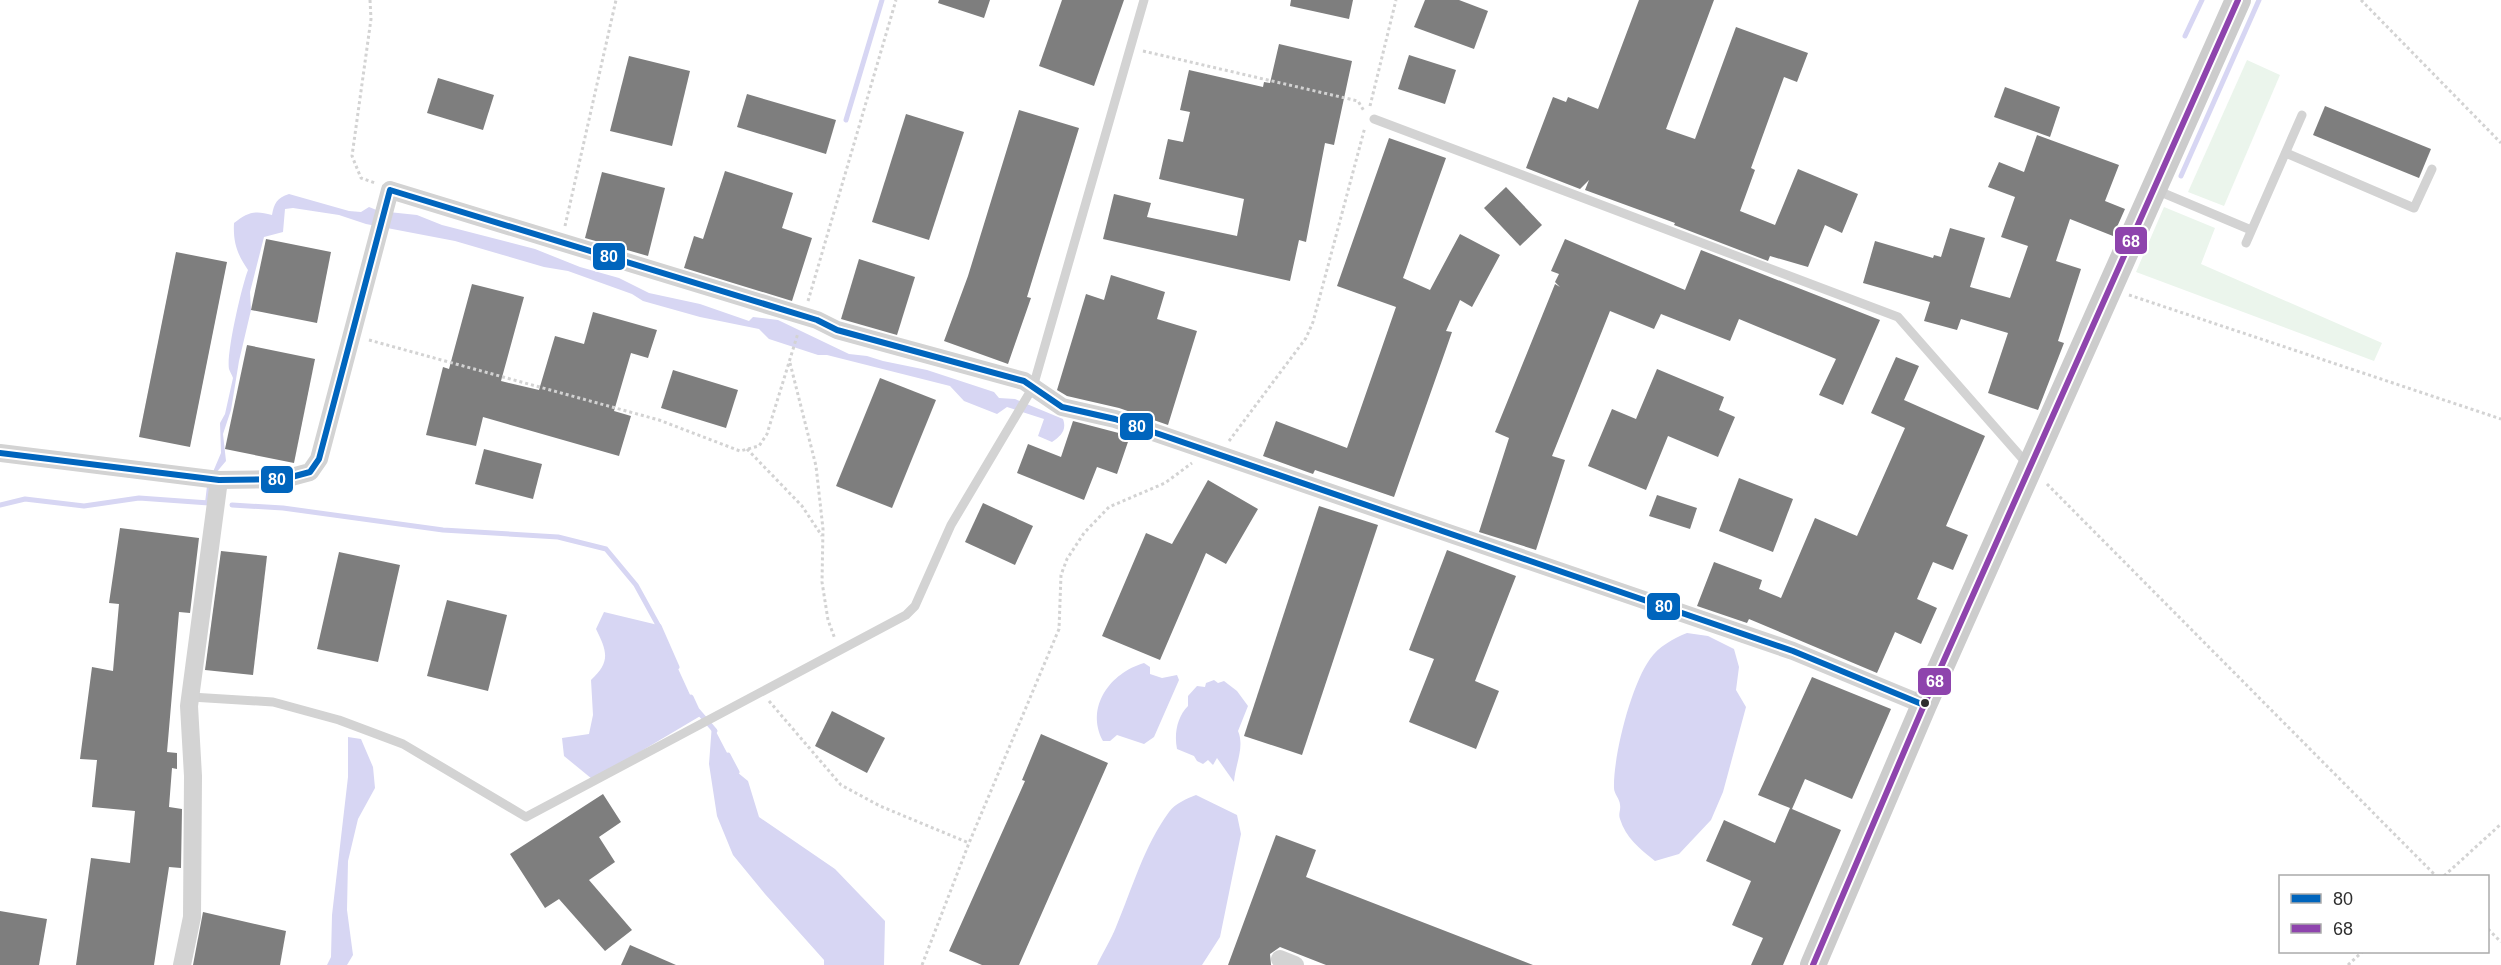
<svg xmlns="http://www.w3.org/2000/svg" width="2501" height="965" font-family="Arial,sans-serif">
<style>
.green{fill:#ebf5ec}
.water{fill:#d7d6f3}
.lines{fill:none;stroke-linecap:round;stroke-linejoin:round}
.stream{stroke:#d7d6f3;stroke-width:5}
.building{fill:#7e7e7e}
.path{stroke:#d3d3d3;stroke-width:3;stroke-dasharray:3 3;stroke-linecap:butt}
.lane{stroke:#d3d3d3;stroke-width:9}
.street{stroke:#d3d3d3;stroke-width:18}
.secondary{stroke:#ccc;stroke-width:26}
.bus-1-casing{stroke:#fff;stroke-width:10}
.bus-2-casing{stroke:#fff;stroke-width:10}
.bus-1{stroke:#0065bd;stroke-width:6}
.bus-2{stroke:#8e44ad;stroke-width:6}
.bus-dot{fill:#2e2e2e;stroke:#fff;stroke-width:2}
.line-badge{stroke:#fff;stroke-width:2}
.badge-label{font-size:16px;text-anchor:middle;font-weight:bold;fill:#fff}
</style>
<rect width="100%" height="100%" fill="#fff"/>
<g class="green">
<polygon points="2247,60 2280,75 2224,206 2188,192"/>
<polygon points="2164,207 2215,228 2201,264 2382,343 2374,361 2136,272"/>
</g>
<g class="water">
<path d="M 289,194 L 349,211 L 361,212 L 369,207 L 379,211 L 417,215 L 442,225 L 535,249 L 580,267 L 619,278 L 649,293 L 700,304 L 749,321 L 753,317 L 778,320 L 849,354 L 867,356 L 883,361 L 927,370 L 994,392 L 999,398 L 1015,399 L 1063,419 C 1067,430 1061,436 1052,442 L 1038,436 L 1044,419 L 1007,407 L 997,414 L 964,401 L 950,386 L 827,355 L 818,355 L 769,339 L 759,329 L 700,317 L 643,301 L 632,294 L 568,271 L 544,267 L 455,241 L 366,224 L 339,215 L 293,208 L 285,209 L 283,232 L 264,237 L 250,292 L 251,310 L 239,361 L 231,410 L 223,434 L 226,461 L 215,474 L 209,503 L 205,503 L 207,486 L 221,453 L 220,423 L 225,414 L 233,378 C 232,375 230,372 229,369 C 226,354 242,285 248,270 C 237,254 233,242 234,223 C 248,212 255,210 272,215 C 274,203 277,198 289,194 Z"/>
<path d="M 604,612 L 658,625 L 697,710 L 702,715 L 606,772 L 597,783 L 564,756 L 562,738 L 589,734 L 593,715 L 591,680 C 611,662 607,651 596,629 Z"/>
<path d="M 1687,633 L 1708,636 L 1734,649 L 1739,667 L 1736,690 L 1746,707 L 1723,792 L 1711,820 L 1679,854 L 1655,861 C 1639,848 1626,838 1620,819 C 1618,814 1621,810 1620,805 C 1620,799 1614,794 1614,788 C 1613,757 1631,685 1650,659 C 1658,647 1674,638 1687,633 Z"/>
<path d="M 1144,663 L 1150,667 L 1150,674 L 1162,678 L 1177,675 L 1179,680 L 1154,737 L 1144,744 L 1117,735 L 1110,741 L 1103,741 C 1085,707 1110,673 1144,663 Z"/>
<path d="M 1214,680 L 1218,683 L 1224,681 L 1237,691 L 1248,706 L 1238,731 C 1245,747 1235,765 1234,782 L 1217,758 L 1213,765 L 1208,760 L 1203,764 L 1197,761 L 1194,756 L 1177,749 C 1174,734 1177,717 1188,706 L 1188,696 L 1197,686 L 1205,687 L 1206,683 Z"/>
<polygon points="712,724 737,772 748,781 759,817 835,869 885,921 884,965 824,965 824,960 765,894 733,855 717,816 709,764"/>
<polygon points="348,737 361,739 373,767 375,788 358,819 348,861 347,910 353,955 347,965 327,965 331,957 332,915 348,777"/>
<path d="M 1196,795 L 1237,815 L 1241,834 L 1220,937 L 1202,965 L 1097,965 C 1103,952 1111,940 1116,927 C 1132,889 1144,846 1169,812 C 1176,803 1186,799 1196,795 Z"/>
</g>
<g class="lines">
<g class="stream">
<polyline points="2185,36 2202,0"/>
<polyline points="846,120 882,0"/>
<polyline points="2181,176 2259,0"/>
<polyline points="0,505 25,499 84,506 139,498 209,503"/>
<polyline points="232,505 283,508 443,530 558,537 606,549 636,585 658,625"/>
<polyline points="659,626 677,667"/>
<polyline points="691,697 697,710 715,731"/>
<polyline points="728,755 737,772"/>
</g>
</g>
<g class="building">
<polygon points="939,0 990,0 984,18 938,3"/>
<polygon points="1062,0 1124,0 1094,86 1039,66"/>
<polygon points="1291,0 1353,0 1349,19 1290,6"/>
<polygon points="1425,0 1459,0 1488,11 1474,49 1414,27"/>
<polygon points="1639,0 1714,0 1666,129 1695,139 1736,27 1808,53 1797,82 1784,77 1751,168 1755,170 1740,211 1775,225 1798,169 1858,194 1842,233 1825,225 1808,267 1770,256 1768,261 1674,225 1675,223 1585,190 1589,180 1580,189 1526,168 1553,97 1566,102 1568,97 1598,109"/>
<polygon points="1279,44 1352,61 1334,145 1325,143 1306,242 1299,240 1290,281 1103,239 1114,194 1151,203 1147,217 1237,236 1244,199 1159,179 1168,139 1183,142 1190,112 1180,110 1189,70 1263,87 1264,82 1270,83"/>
<polygon points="1409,55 1456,70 1445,104 1398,89"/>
<polygon points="629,56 690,71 672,146 610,131"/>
<polygon points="438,78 494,95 483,130 427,113"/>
<polygon points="2005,87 2060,107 2050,137 1994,117"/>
<polygon points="747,94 836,120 826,154 737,127"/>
<polygon points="2325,106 2431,149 2419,178 2313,135"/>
<polygon points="1019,110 1079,128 1027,297 1031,298 1008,364 944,341 968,276"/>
<polygon points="906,114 964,132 929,240 872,222"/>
<polygon points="2037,135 2119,165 2105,201 2125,209 2113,236 2070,219 2056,261 2081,269 2058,341 2064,343 2038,410 1988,393 2008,333 1961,319 1957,330 1924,321 1930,302 1863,283 1875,241 1933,258 1934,255 1941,257 1950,228 1985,238 1970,287 2010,298 2028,246 2001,237 2015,197 1988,187 1999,162 2024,172"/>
<polygon points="1389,138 1446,158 1403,278 1430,290 1460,234 1500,255 1472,307 1460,300 1446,331 1452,332 1394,497 1315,470 1313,474 1263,456 1276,421 1347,448 1396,307 1337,286"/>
<polygon points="725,171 793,193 782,228 812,238 792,301 684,268 694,236 703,239"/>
<polygon points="602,172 665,188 648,256 585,238"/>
<polygon points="1506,187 1542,225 1520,246 1484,208"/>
<polygon points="266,239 331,252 317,323 251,310"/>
<polygon points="1565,239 1685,290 1701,250 1880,320 1843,405 1819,395 1836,359 1739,319 1730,341 1661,314 1654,329 1610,311 1552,456 1565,460 1536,550 1479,532 1509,438 1495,432 1555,284 1560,287 1555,282 1559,274 1551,271"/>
<polygon points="176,252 227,262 190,447 139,437"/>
<polygon points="859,259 915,277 897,335 841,319"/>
<polygon points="1111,275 1165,292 1157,319 1197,331 1168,425 1119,408 1067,396 1057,390 1086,294 1104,300"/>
<polygon points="472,284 524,297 501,381 539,390 555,336 584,344 593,312 657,330 648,358 631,353 614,411 631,416 619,456 483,417 476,446 426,435 443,367 449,369"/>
<polygon points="247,345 315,359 294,463 225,449"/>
<polygon points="1896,357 1919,366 1904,400 1985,436 1946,526 1968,535 1953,570 1933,562 1917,599 1937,608 1921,644 1895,632 1877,673 1749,619 1747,623 1697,606 1714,562 1762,580 1759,589 1781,598 1815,518 1857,536 1905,428 1871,413"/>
<polygon points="1657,369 1724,397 1719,410 1735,417 1718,457 1668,436 1646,490 1588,466 1612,409 1636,419"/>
<polygon points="673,370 738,390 726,428 661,408"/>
<polygon points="880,378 936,400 892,508 836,486"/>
<polygon points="1073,421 1130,436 1117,474 1097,467 1084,500 1017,473 1028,444 1061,457"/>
<polygon points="484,449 542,464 533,499 475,484"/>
<polygon points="1739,478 1793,499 1773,552 1719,531"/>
<polygon points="1208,480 1258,509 1226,564 1206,553 1160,660 1102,636 1146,533 1172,544"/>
<polygon points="1657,495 1697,508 1690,529 1649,516"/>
<polygon points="983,503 1033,526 1015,565 965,542"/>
<polygon points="1319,506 1378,525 1302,755 1244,736"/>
<polygon points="120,528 199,538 190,613 179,612 167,752 177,753 177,769 172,768 169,807 182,809 181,868 169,867 154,965 76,965 91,858 130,863 135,811 92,807 97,760 80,759 92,667 113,671 119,604 109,603"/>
<polygon points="1447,550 1516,576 1475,681 1499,691 1476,749 1409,722 1434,659 1409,650"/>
<polygon points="221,551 267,556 253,675 205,670"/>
<polygon points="339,552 400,565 378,662 317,649"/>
<polygon points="447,600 507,615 488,691 427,676"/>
<polygon points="1812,677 1891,709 1852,799 1805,779 1792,809 1841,830 1783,965 1751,965 1763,938 1732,925 1751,881 1706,861 1724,820 1775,843 1790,808 1758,795"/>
<polygon points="832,711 885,738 867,773 815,746"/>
<polygon points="1041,734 1108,763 1019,965 982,965 949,951 1025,781 1022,780"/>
<polygon points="603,794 621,822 599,837 615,862 589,880 632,930 605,951 559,899 545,908 510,854"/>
<polygon points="1276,835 1316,850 1306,877 1533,965 1326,965 1280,947 1270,954 1271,965 1228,965"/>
<polygon points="0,911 47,919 39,965 0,965"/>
<polygon points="203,912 286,931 280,965 193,965"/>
<polygon points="630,945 676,965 621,965"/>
</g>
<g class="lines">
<g class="path">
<polyline points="370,0 371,19 352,156 361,178 375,183"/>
<polyline points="2361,0 2501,143"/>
<polyline points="1143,51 1358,101 1364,111"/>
<polyline points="1370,106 1396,0"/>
<polyline points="565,226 616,0"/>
<polyline points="2129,295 2501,419"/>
<polyline points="808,301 896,0"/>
<polyline points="369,340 659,420 740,451 759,446 767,434 798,333"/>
<polyline points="790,363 816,466 823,529 822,582 828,620 835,639"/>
<polyline points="1229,441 1306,338 1313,322 1365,127"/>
<polyline points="747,449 802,506 822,536"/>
<polyline points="2047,484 2436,876"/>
<polyline points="769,701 841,785 880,806 969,843"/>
<polyline points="2444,876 2501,824"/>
<polyline points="2488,929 2501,942"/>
<polyline points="922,965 969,843 1059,629 1061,575 1067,559 1084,533 1109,507 1165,483 1192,463"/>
<polyline points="2348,965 2362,952"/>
</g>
<g class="lane">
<polyline points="1374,119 1898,317 2029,466"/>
<polyline points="2286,153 2414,208 2432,169"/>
<polyline points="2156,190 2251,230"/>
<polyline points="2246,243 2302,115"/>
<polyline points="191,697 273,702 339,720 403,744 526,817 906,615 915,606 951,525 1033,387 1144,0"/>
</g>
<g class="street">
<polyline points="0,453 219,480 284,479 310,472 319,459 390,190 817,320 837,330 1024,381 1062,407 1115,419 1793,651 1924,705"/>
<polyline points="1280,959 1295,965"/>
<polyline points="182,965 192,917 193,776 189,706 219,480"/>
</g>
<polyline class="secondary" points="1813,965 1924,705 2238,0"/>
<g class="bus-1-casing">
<polyline id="bus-1" points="0,453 219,480 284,479 310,472 319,459 390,190 817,320 837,330 1024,381 1062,407 1115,419 1793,651 1924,705"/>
</g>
<g class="bus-2-casing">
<polyline id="bus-2" points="1813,965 1924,705 2238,0"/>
</g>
<use href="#bus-1" class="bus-1"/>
<use href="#bus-2" class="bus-2"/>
</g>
<circle class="bus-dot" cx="1925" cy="703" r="5"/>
<g class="line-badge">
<rect x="2114" y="226" width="34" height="29" rx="6" fill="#8e44ad"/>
<rect x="592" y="242" width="34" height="29" rx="6" fill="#0065bd"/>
<rect x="1119" y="412" width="35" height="29" rx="6" fill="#0065bd"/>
<rect x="260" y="465" width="34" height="29" rx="6" fill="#0065bd"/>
<rect x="1646" y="592" width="35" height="29" rx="6" fill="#0065bd"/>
<rect x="1917" y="667" width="35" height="29" rx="6" fill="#8e44ad"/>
</g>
<g class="badge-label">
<text x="2131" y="247">68</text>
<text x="609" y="262">80</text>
<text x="1137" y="432">80</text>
<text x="277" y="485">80</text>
<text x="1664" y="612">80</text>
<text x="1935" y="687">68</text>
</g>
<rect x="2279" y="875" width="210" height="78" fill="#ffffff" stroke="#ababab" stroke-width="1.5"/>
<rect x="2291" y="894" width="30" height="9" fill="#0065bd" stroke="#ababab" stroke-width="1.5"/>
<text x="2333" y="905" font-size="18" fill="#2e2e2e">80</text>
<rect x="2291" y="924" width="30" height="9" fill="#8e44ad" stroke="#ababab" stroke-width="1.5"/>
<text x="2333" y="935" font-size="18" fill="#2e2e2e">68</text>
</svg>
